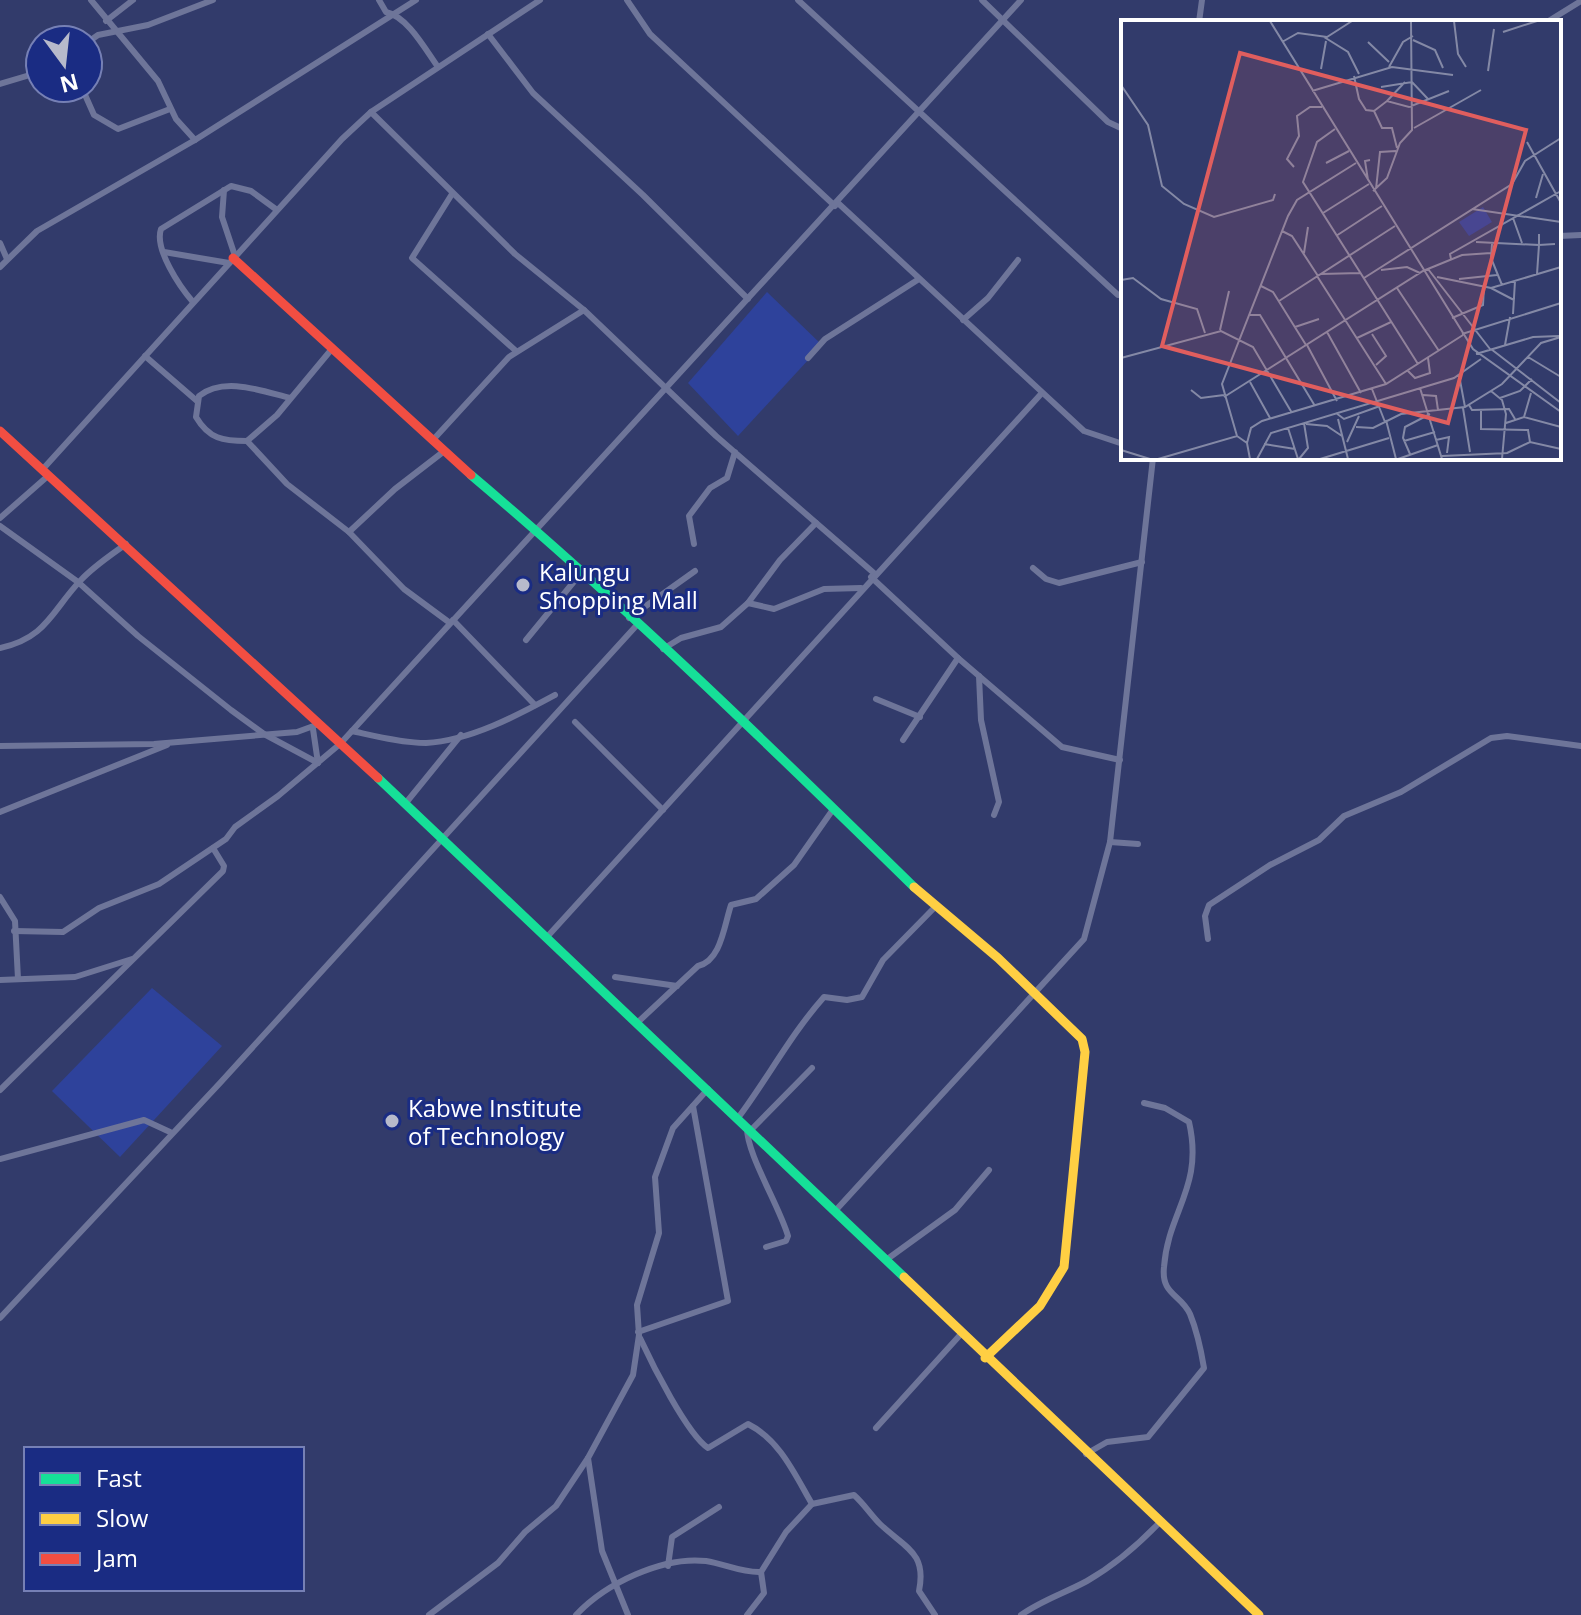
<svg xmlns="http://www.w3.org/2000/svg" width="1581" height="1615" font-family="'Open Sans',sans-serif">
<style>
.pitch{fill:#2e429b}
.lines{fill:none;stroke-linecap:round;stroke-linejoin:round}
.street{stroke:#6e7599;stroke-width:6}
.fast{stroke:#16e098;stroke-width:9}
.slow{stroke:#ffcf43;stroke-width:9}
.jam{stroke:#f24e42;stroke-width:9}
.poi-dot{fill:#b7bacb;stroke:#1a2c83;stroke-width:3}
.labels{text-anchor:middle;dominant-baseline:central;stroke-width:6;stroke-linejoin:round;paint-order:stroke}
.poi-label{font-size:24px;fill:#fff;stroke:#1a2c83;text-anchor:start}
.inset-road{fill:none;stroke:#8489a6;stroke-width:2}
.view{fill:#e05e5e;fill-opacity:0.15;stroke:#e05e5e;stroke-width:4}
.inset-edge{fill:none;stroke:#fff;stroke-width:4}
</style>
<rect width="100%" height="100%" fill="#323b6b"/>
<g class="pitch">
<polygon points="767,292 822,345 738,436 688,383"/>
<polygon points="152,988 222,1046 120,1157 52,1091"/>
</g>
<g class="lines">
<g class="street">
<polyline points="91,0 158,81 176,119 195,140"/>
<path d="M 379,0 L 386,12 C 408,17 425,49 438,67"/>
<polyline points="627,0 650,34 835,206"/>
<polyline points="798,0 1118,295 1123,295"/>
<polyline points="982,0 1108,122 1123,129"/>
<polyline points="106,21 133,0"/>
<polyline points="1199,22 1202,0"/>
<polyline points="1547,22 1581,1"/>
<polyline points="488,34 533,93 643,195 748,299"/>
<polyline points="88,42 98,35 148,25 213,0"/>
<polyline points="0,84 40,72"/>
<polyline points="82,88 94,115 118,129 170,109"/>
<polyline points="371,112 515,254 584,310 716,436 875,574"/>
<polyline points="224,190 222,217 235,256"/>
<polyline points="452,194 412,258 516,351"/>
<polyline points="838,203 1084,431 1123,444"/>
<polyline points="1559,236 1581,235"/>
<polyline points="0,243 7,259"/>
<polyline points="164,252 229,263"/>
<polyline points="0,267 37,231 195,140 416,0"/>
<path d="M 193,302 C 180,287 154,249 161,229 L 231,186 L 251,191 L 277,210"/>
<polyline points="963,320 988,298 1018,260"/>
<polyline points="145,356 197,401"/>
<polyline points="808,358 825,339 919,279"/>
<path d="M 290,398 C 262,391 224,376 199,396 L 196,417 C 209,439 223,441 247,441 L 277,415 L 331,350"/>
<polyline points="247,441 287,484 349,532 404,589 450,623"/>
<polyline points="432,441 509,357 584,310"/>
<polyline points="42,470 342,139 371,112 540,0"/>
<polyline points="0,518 49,475"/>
<polyline points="0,526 78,582 138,636 231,710 264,734 318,763"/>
<polyline points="349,532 395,489 443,452"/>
<polyline points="694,544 689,516 710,488 727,478 735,452"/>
<polyline points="1033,568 1046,579 1059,583 1142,562"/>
<polyline points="871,577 958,658 1062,747 1120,760"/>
<polyline points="748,603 780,560 816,523"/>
<polyline points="629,618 695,571"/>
<polyline points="453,620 535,705"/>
<polyline points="526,640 581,573"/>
<path d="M 0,648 C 47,638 52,610 81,580 C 94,566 111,555 126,544"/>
<polyline points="663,649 681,638 721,627 748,603 774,609 824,589 861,588"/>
<polyline points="979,676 981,720 999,802 994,815"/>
<polyline points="876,699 920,717"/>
<polyline points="575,722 663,810"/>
<polyline points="313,729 318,763"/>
<path d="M 352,731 C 375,736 402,743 426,743 C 470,741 518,715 555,695"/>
<polyline points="903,740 958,658"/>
<polyline points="0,746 154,744 297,732 319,724"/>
<polyline points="405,804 461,735"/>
<polyline points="0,812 167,745"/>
<polyline points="1110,842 1138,844"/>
<polyline points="0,897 15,921 18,979"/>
<polyline points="14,931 63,932 99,908 159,884 226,839 235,827 278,796 340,744 1021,0"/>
<polyline points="547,937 1041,394"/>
<polyline points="1208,939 1205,916 1209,905 1270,865 1319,840 1344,816 1401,792 1491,738 1507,736 1581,746"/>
<polyline points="615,977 677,986"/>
<polyline points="0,980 75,977 132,959"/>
<path d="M 637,1023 L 698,966 C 721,961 724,926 731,905 L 756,899 L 794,865 L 834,808"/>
<polyline points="0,1090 223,871 224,866 213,848"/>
<path d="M 738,1118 C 768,1078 791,1034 824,997 L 847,1000 L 862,997 L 883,960 L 935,907"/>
<path d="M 747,1127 C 746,1153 779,1205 788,1236 L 786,1241 L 766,1247"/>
<polyline points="751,1130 812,1068"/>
<polyline points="0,1159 144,1120 170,1132"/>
<polyline points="836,1210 1084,939 1110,842 1153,458"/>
<polyline points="886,1260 955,1210 989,1170"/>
<polyline points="0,1318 220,1083 636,626"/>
<polyline points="638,1332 728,1301 693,1106"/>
<path d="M 640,1338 C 652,1364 687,1434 708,1448 L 748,1424 C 780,1440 795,1475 812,1504 L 854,1495 C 864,1504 871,1515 880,1524 C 905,1548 927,1552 919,1591 L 935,1615"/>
<polyline points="876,1428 961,1334"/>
<path d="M 1086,1454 L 1107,1442 L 1148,1437 L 1204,1368 C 1201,1350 1197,1331 1190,1314 C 1181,1294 1161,1295 1164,1267 C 1168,1211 1204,1187 1189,1122 L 1165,1108 L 1144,1103"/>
<polyline points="668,1566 672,1537 719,1507"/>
<polyline points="429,1615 498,1563 525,1532 556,1506 588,1458"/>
<path d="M 576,1615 C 605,1584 662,1556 706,1561 C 725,1564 742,1573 761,1572 L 786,1532 L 812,1504"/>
<polyline points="628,1615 602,1551 588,1458 633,1375 639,1335 637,1305 659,1233 655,1177 673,1128 708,1089"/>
<polyline points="747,1615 764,1593 761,1572"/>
<path d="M 1021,1615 C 1042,1600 1065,1593 1087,1581 C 1115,1565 1138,1545 1160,1522"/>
</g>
<g class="fast">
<path d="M 471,475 C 625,605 770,746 914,887"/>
<polyline points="378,778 904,1277"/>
</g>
<g class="slow">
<polyline points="914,887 998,958 1082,1039 1085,1052 1064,1267 1040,1306 985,1358"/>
<polyline points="904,1277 1259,1615"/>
</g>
<g class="jam">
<polyline points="233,258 471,475"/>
<polyline points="0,431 378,778"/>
</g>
</g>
<g class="poi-dot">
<circle cx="523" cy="585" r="8"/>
<circle cx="392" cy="1121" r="8"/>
</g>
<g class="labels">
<g class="poi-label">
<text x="539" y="571">Kalungu<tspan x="539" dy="28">Shopping Mall</tspan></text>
<text x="408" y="1107">Kabwe Institute<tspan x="408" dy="28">of Technology</tspan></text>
</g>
</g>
<g transform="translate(1121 20)">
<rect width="440" height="440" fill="#323b6b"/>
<path d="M 362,187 L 371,202 L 348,216 L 338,202 Z" fill="#2e429b"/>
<path class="inset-road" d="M 149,1 L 352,329 L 440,392M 333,1 L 337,34 L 345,47M 382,12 L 416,1M 203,17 L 227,32 L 238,54M 292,20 L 314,30 L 322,48M 161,22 L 177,13 L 206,17 L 231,1M 247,22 L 268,42M 268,47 L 282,22 L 292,16M 200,49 L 205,21M 367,51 L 373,9M 233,56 L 238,79 L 245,90 L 253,91 L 261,108 L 271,108 L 276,128M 0,65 L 27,105 L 41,166 L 63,184 L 93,197 L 152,180 L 154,174M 260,67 L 291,62 L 307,79M 191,71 L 271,47 L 332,55M 266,81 L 284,62M 253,91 L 266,81 L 288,87 L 328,71M 293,108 L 360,70M 214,109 L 196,122 L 182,162 L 297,344M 406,122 L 440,183M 205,143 L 228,131M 173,147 L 166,139 L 178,116 L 176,96 L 189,87 L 201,87M 247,160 L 244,141 L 249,140M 255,169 L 259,132 L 275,131M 252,171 L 266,158 L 279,123 L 291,110 L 290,1M 415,178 L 422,154M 351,189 L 440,202M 202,193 L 248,164M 392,198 L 401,223M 161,211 L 171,216 L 197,256M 418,214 L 418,225 L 434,224M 215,216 L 261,186M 355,222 L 418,225 L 416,254M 371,224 L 370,238 L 381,265M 183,233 L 187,207M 330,239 L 329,234 L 440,171M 307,249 L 369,329M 260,250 L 286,247 L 299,253M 200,254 L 239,253M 196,256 L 265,364M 316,257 L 370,268 L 393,280M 243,258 L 391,164 L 404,141 L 440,118M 338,259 L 376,255M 0,260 L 12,258 L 40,279 L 76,289 L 84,313M 140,266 L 152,272 L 185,325M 276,268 L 318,331M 370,268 L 440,247M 158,281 L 274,206M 392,294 L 394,261M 129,295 L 139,295 L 194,386M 331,298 L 362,285 L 363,267M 174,307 L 198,299M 99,310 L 108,271M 206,312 L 240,373M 251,314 L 265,336 L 255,345M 341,314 L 440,283M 236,318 L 270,302M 186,325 L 216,381M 384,325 L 389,297M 370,329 L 440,383M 355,334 L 412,317 L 438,316M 407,337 L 440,357M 0,338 L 100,311 L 132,327 L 171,393M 287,351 L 294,358 L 309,353 L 307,338M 338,355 L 344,387M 129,362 L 149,398M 299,368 L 321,439M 251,369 L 264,402M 70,370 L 80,378 L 103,375M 370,371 L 381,380 L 385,394 L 381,439M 302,375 L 315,376 L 317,390M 103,377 L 302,251 L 341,235 L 370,233M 379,378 L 399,371 L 411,359M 348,385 L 351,390 L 388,389 L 394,399M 342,388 L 349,432M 360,390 L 360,409 L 407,410 L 409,422M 215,393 L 223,399 L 259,386M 403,397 L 410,373M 217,399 L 227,439M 265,400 L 275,439M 385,403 L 403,397 L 440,407M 185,404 L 206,406 L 221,416M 235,407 L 252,408 L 280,394 L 344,387 L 381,364 L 420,323 L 440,317M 167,408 L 177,439M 116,416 L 101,364 L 167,196 L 176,180 L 235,143M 315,420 L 328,417 L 326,433M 283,421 L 314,412M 226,422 L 238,396M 126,423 L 130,408 L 141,401 L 265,364 L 342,315M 143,424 L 174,429M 0,430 L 29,439M 386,433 L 409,422 L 440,429M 289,434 L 282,418 L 284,407 L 309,394M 321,436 L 387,433M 37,439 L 116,416 L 126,423 L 129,439M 136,439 L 150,413 L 333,358 L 360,339M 178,439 L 187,428 L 183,403M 199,439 L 268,418M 277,439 L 317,425"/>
<path class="view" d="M 119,33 L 405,110 L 327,403 L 41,326 Z"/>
<rect width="440" height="440" class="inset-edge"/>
</g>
<rect x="24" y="1447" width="280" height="144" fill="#1a2c83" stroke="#7680b5" stroke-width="2"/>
<rect x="40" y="1473" width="40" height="12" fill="#16e098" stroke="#7680b5" stroke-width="2"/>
<text x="96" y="1487" font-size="24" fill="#ffffff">Fast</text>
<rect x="40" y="1513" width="40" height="12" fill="#ffcf43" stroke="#7680b5" stroke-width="2"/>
<text x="96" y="1527" font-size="24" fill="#ffffff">Slow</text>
<rect x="40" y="1553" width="40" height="12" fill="#f24e42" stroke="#7680b5" stroke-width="2"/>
<text x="96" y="1567" font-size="24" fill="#ffffff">Jam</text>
<g transform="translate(64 64) rotate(165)"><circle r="38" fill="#1a2c83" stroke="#7680b5" stroke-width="2"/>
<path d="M0-6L14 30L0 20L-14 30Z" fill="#b7bacb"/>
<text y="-12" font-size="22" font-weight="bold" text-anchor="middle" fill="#ffffff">N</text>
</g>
</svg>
